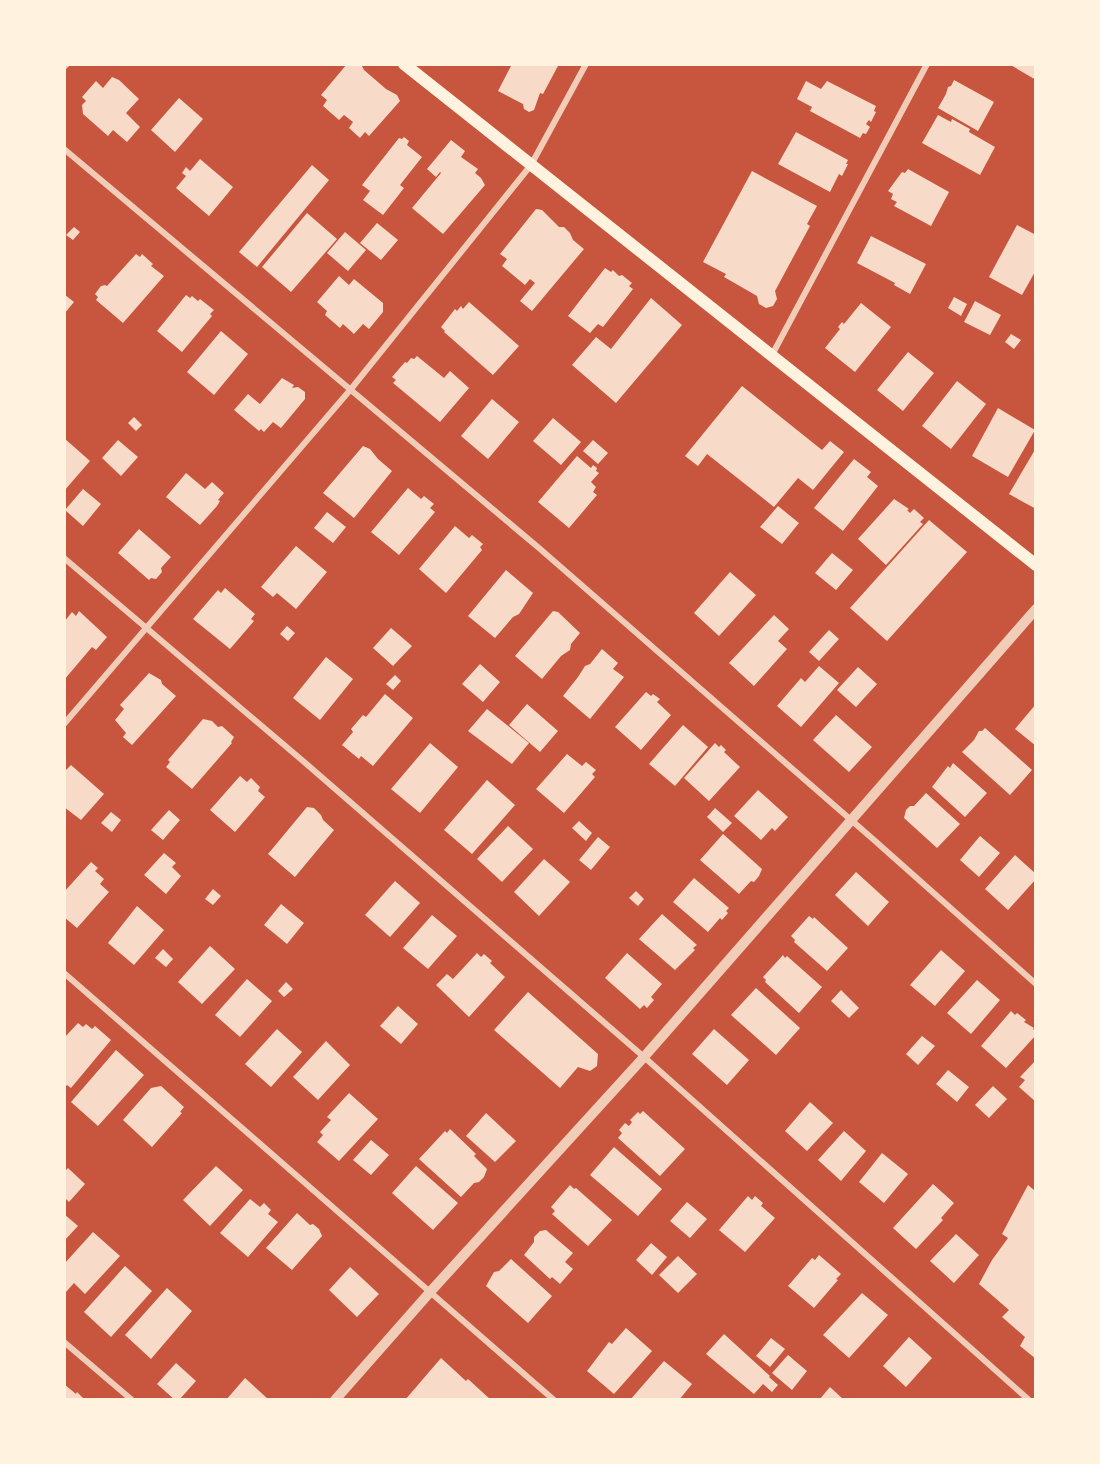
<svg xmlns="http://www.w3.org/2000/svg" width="1100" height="1464" font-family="'Fira Sans Condensed',sans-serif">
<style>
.building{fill:#f7dbc8}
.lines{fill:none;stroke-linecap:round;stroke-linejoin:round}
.minor{stroke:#f1ccb7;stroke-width:6}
.tertiary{stroke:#f1ccb7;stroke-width:10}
.secondary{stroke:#fff3e0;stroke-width:12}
</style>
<rect width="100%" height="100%" fill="#c8553d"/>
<g class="building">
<polygon points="347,64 361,64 364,70 386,89 397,95 400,101 369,136 365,132 360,138 349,128 353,122 344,115 339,120 323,106 327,100 321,95"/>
<polygon points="512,64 559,64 543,94 540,93 534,110 529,112 524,109 523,104 498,91"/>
<polygon points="1009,64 1036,64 1036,80"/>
<polygon points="112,77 119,80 139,99 126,113 140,127 127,142 113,130 108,136 83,114 82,105 86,101 82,97 96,81 103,88"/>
<polygon points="954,80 994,102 978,131 938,108 946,94 948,87 951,86"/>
<polygon points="806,81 821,89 827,81 876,106 874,111 876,112 871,122 869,120 866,124 870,127 866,134 863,133 860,138 810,111 812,107 797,99"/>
<polygon points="179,98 203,119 175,152 151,130"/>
<polygon points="938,115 951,122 952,119 970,129 969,132 995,147 980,175 922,143"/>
<polygon points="796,132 848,160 846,164 848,164 842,176 839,174 830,192 778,164"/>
<polygon points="404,137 409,141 407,145 422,157 400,185 404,188 383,215 363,200 370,191 362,185 399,138 402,139"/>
<polygon points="451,140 465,151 461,157 478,169 475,173 481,178 485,185 443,234 412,208 441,173 440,172 436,177 427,169"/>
<polygon points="200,159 233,187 209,216 176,188 186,176 182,173 186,167 190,171"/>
<polygon points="312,165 329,180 257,267 239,252"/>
<polygon points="908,169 949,192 931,226 894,206 897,202 891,199 893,194 888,191 902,172 905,173"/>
<polygon points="752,171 817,206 807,224 810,226 775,291 777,299 773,306 766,308 759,304 757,296 724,277 726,274 703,262"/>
<polygon points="536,209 542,210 559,227 564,227 570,233 573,240 584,249 532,311 520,301 535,283 530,279 525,285 502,266 507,259 500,254"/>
<polygon points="307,213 337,239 291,292 262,267"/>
<polygon points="377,223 398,240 381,260 360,243"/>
<polygon points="1017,225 1036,235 1036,270 1022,295 989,277"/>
<polygon points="74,227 80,232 73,240 66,235"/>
<polygon points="345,232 366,250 348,271 327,253"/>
<polygon points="871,236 926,264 910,294 894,285 895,283 857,263"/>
<polygon points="136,254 140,257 142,254 153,264 151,266 164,276 123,323 96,300 98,297 95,294 101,286 105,285 107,286"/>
<polygon points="605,268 611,272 613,270 619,276 622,275 632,283 629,286 633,289 603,327 598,324 590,333 568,316"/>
<polygon points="339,276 349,285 354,279 383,303 383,312 369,329 363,324 354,334 343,324 340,328 325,315 327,311 317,302"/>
<polygon points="64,294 74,302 64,314"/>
<polygon points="186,295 190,298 192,296 198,301 200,299 214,310 210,314 212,316 182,352 157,331"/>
<polygon points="954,297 967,304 961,316 948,308"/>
<polygon points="651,298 682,325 616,403 572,365 596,337 611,349"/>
<polygon points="975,301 1001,315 990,335 964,322"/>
<polygon points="469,302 519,346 493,375 444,332 445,331 441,327 455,309 457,311 461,306 463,309"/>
<polygon points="861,303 891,327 855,372 825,348 840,329 838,327 842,322 844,324"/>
<polygon points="221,331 248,354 214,395 187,372"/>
<polygon points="1011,334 1021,340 1014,349 1005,342"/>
<polygon points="908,352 934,373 903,411 877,390"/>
<polygon points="417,356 444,378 450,371 469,388 440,422 393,383 396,380 392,377 405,362 407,363 411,358 414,359"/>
<polygon points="282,378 294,385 292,388 298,387 305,392 305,399 281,428 273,422 264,432 261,429 259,431 234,410 248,394 260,404"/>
<polygon points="957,381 986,404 951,449 922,426"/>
<polygon points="742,386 822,450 830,441 844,452 813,490 798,478 774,507 707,454 698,466 685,456"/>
<polygon points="492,399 519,422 488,459 461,436"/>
<polygon points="998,408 1035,430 1008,477 972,456"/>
<polygon points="134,417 142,425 136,431 128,423"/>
<polygon points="553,418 581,442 561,465 533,441"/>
<polygon points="64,438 90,461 64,491"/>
<polygon points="118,440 138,457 121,476 102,458"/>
<polygon points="593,440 608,453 598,464 583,451"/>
<polygon points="363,446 370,449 378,459 392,471 354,518 323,493"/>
<polygon points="1036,448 1036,509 1009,494"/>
<polygon points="577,456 591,468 593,465 597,468 596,471 599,473 591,482 596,487 593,492 597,495 569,528 538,502"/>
<polygon points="854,459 871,472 867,477 878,486 843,531 814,508"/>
<polygon points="186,473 205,489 212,482 224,493 218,500 220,501 217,506 200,525 166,497"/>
<polygon points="408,488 421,499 424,496 434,504 430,508 435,512 399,555 371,532"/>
<polygon points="83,489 101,504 83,526 65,510"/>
<polygon points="894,499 909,509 907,510 910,513 914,509 924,518 920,522 923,524 886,565 858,539"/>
<polygon points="778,506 799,523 782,544 760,527"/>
<polygon points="327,512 346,527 333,543 314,528"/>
<polygon points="929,520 967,552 887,641 850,608"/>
<polygon points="455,526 469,538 472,535 483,544 480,547 482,550 446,593 419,569"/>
<polygon points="139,529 171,557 161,568 162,572 156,579 151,578 149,580 118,553"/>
<polygon points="296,546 327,572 296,609 277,593 273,597 261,587"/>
<polygon points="832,553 853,570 836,590 815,573"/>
<polygon points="506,570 533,593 519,614 513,617 495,638 468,616"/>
<polygon points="730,572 756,595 719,636 694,613"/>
<polygon points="225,588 255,614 251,619 254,621 230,649 193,619 218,590 221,593"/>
<polygon points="79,611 107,637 96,650 92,647 64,680 64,622 72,612 76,616"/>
<polygon points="553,611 558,612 580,633 571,644 570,650 561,656 542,679 515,656"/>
<polygon points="774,615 789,629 778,641 787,649 754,686 729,663"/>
<polygon points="287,626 295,633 288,641 280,634"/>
<polygon points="391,628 412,646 393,666 373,648"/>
<polygon points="829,630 839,639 819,661 809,652"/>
<polygon points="602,649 618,663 613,669 624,677 590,719 563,696 578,677 585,666 590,664"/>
<polygon points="326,657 353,679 320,720 293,698"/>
<polygon points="480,664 500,682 483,702 462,684"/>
<polygon points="819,666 839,683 801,727 777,706 801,678 805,682"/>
<polygon points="858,667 877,684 856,707 837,690"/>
<polygon points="149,673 161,680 162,684 176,696 132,745 123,737 126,733 115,720 124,709 120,705"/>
<polygon points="395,675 401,681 393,690 386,684"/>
<polygon points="646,692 651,696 653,694 660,699 657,702 671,715 641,750 615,727"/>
<polygon points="385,694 413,718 373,766 361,756 359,759 342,745 353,732 351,729 363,715 366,717"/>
<polygon points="527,704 558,731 540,752 509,725"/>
<polygon points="1036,704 1036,746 1015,729"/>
<polygon points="487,709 529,743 512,764 468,731"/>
<polygon points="836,715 872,747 849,772 813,740"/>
<polygon points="203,719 212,721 218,727 222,726 234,737 231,742 232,743 192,789 166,767 170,762 168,760"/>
<polygon points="683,725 708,747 675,786 649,764"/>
<polygon points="985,728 1032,770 1010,795 962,752 974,740 979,731 982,731"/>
<polygon points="430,743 458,767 420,813 391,789"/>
<polygon points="715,743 719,747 721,745 726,750 724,752 740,767 709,801 684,778"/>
<polygon points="567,754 582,766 586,762 596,770 592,774 595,777 564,813 536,789"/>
<polygon points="953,763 987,793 965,817 932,787 948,766 950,768"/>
<polygon points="71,765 104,794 81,820 64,807 64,772"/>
<polygon points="240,776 247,782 251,778 260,787 258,791 265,797 235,832 210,810"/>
<polygon points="487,780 515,805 472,854 444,830"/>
<polygon points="758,790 788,817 775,831 772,828 761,840 734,816"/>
<polygon points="926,793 960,824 937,848 904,818 906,810 910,806 914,806"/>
<polygon points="307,807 314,808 321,815 323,820 334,830 295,877 268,854"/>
<polygon points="715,808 732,823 723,832 707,817"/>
<polygon points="169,810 180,820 163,840 151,830"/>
<polygon points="111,812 121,820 112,832 101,823"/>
<polygon points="579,821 592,833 586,841 572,828"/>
<polygon points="508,826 533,849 502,882 477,859"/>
<polygon points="723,834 762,869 759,876 754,882 751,881 739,894 700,860"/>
<polygon points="980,836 1000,853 979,877 960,860"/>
<polygon points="598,837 610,847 591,870 579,860"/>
<polygon points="164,853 176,863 172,867 181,876 166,894 144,875"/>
<polygon points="1015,855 1036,874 1036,879 1008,910 985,889"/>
<polygon points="544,859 570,882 539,916 514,892"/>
<polygon points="91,862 98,868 95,871 104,879 100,884 109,892 77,928 64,917 64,892"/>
<polygon points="856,872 889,902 868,926 835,895"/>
<polygon points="694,878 729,908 726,911 728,913 722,920 720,918 708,932 673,902"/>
<polygon points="395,881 420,903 390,937 365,915"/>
<polygon points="213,889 221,896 213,905 205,899"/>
<polygon points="636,891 644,899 638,906 629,898"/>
<polygon points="281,904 304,923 287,944 264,925"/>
<polygon points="137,906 164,930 134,965 108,943"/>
<polygon points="662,914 697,945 693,948 695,950 675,970 639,939"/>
<polygon points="432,915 457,936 428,969 403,948"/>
<polygon points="809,916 813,919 814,917 848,948 827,971 794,942 795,940 791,936"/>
<polygon points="210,946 235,969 202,1004 178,982"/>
<polygon points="163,949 173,959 166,967 155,958"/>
<polygon points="941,950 965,971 935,1006 910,985"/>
<polygon points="477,953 481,957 484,954 492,961 490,963 505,977 469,1017 436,985 447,974 453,979"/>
<polygon points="627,953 662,984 651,997 654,1000 647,1008 644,1005 640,1009 605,978"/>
<polygon points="783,955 785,958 787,956 822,987 799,1013 765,982 766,980 763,977"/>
<polygon points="247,979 272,1001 240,1037 215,1015"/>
<polygon points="977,980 1000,1000 971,1034 947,1013"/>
<polygon points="286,982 293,989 284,997 278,991"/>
<polygon points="756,988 800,1028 776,1055 731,1015"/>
<polygon points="841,990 859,1008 849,1018 831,1001"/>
<polygon points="528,992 598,1054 597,1066 590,1071 578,1067 560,1088 494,1030"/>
<polygon points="398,1006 418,1024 401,1044 380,1026"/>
<polygon points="1011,1011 1015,1015 1017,1013 1026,1020 1024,1022 1034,1028 1033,1029 1036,1032 1036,1035 1006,1068 981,1046"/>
<polygon points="78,1023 83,1027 86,1024 92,1029 95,1026 111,1040 71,1088 67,1085 64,1088 64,1038"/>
<polygon points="277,1029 302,1052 271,1087 245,1064"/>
<polygon points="714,1029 749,1060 727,1085 692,1054"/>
<polygon points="922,1036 935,1046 918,1065 906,1054"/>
<polygon points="326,1041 350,1065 318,1100 293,1077"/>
<polygon points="116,1050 144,1075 98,1126 71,1102"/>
<polygon points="1036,1060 1036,1102 1019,1087 1025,1080 1020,1077"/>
<polygon points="948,1070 969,1087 957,1102 936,1084"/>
<polygon points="161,1086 184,1107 180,1112 182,1113 152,1147 123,1120 151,1088"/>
<polygon points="993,1086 1007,1099 989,1118 975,1105"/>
<polygon points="349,1093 378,1119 339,1161 317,1142 323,1135 320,1132 331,1120 327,1117"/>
<polygon points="810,1102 833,1123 807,1151 785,1131"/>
<polygon points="643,1111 685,1149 660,1176 618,1138 622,1133 619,1130 625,1123 629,1126 632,1122 630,1120 638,1112 640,1114"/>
<polygon points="486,1113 516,1141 495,1162 466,1136"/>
<polygon points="450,1129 476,1154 474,1156 487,1169 484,1177 479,1182 474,1183 461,1197 419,1159 445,1131 447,1133"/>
<polygon points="844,1131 866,1151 841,1181 818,1160"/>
<polygon points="371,1140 389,1155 371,1175 353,1160"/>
<polygon points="614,1147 662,1189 638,1216 590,1175"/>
<polygon points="882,1153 908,1174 884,1203 859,1182"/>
<polygon points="216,1166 243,1190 210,1226 183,1200"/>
<polygon points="416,1166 458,1203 433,1230 392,1193"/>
<polygon points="68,1168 85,1184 69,1202 64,1197 64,1172"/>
<polygon points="933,1184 954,1203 941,1218 943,1220 916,1249 893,1228"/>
<polygon points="570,1185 574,1189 576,1188 612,1220 588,1246 552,1214 555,1211 551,1207"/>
<polygon points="1028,1185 1034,1190 1036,1186 1036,1359 1020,1346 1025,1337 1002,1317 1009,1310 979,1284 992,1260 1008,1238 1002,1234"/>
<polygon points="748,1196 752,1200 755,1196 763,1203 761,1206 775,1218 745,1252 719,1230"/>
<polygon points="250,1199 260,1207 264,1203 271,1210 268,1214 278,1222 248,1257 220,1233"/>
<polygon points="687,1202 707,1219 690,1238 670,1221"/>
<polygon points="297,1213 310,1225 313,1224 319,1229 322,1236 292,1270 266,1248"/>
<polygon points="64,1214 78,1226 64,1241"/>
<polygon points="546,1230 573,1253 565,1262 573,1269 560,1284 552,1277 550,1279 524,1255 534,1242 534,1237 540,1231"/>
<polygon points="93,1232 120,1256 85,1294 74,1283 66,1292 64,1291 64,1264"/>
<polygon points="956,1234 979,1255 954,1283 930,1261"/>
<polygon points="651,1243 667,1257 652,1275 636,1260"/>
<polygon points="819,1255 841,1274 836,1279 838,1280 814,1308 788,1286 812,1258 815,1260"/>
<polygon points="678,1256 697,1274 678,1293 659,1275"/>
<polygon points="511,1259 552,1296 528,1323 486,1286 494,1272 499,1271"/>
<polygon points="125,1266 152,1291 111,1337 84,1312"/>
<polygon points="350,1267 379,1294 357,1317 329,1290"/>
<polygon points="167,1288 192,1311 151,1359 125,1335"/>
<polygon points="862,1293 888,1315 849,1358 823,1335"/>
<polygon points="626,1328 652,1351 614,1394 587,1371 609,1342 612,1344"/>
<polygon points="724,1334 770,1376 769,1377 778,1385 772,1392 763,1384 754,1394 706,1354"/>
<polygon points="909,1337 932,1358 906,1387 883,1366"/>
<polygon points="771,1338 785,1349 770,1367 756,1356"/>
<polygon points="788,1355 807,1371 792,1390 772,1373"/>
<polygon points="441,1358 466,1381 468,1379 491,1400 405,1400"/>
<polygon points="664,1361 692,1384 679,1400 630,1400"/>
<polygon points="176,1363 196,1381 179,1400 175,1400 157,1384"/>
<polygon points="245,1378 269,1400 226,1400"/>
<polygon points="64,1384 76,1394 77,1392 85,1400 64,1400"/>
<polygon points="830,1387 844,1400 819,1400"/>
</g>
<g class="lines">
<g class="minor">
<polyline points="64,67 67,64"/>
<polyline points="64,149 539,548 874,840 1036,984"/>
<polyline points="772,355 927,64"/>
<polyline points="64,558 303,761 644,1057 1029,1400"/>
<polyline points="64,724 351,389 531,165 586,64"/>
<polyline points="64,973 554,1400"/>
<polyline points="64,1342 132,1400"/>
</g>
<polyline class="tertiary" points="335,1400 431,1291 644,1057 1036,609"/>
<polyline class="secondary" points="404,64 1036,565"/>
</g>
<rect width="1100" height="1464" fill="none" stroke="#fff3e0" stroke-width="132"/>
</svg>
